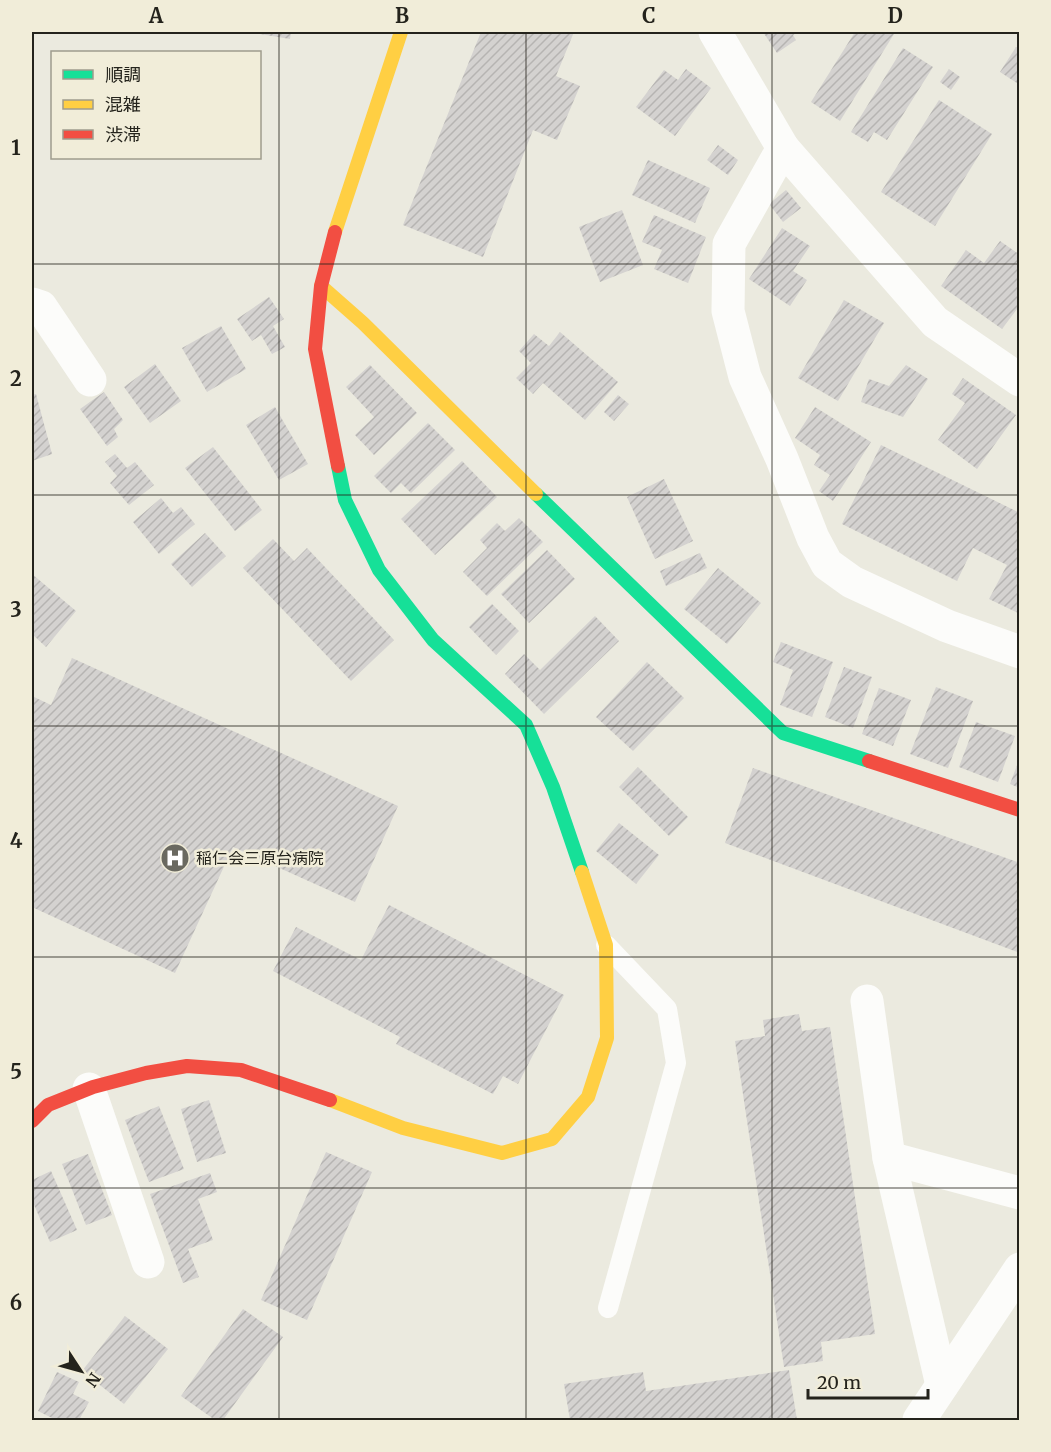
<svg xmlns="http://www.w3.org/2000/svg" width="1051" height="1452" font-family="Merriweather,'Noto Sans JP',serif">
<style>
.building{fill:url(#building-hatch)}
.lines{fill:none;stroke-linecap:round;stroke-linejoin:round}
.lane{stroke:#fcfcfa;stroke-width:20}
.street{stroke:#fcfcfa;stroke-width:33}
.fast{stroke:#16e098;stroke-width:14}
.slow{stroke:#ffcf43;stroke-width:14}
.jam{stroke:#f24e42;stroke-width:14}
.grid{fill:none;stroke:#24231c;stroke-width:1.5;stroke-opacity:0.55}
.labels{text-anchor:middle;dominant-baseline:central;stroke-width:5;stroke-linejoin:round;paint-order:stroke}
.poi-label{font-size:16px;fill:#24231c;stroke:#f1edd9;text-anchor:start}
.neatline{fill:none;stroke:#24231c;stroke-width:2}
.grid-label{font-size:20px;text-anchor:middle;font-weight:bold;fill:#24231c}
</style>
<defs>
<pattern id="building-hatch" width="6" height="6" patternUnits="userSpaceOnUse" patternTransform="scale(1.5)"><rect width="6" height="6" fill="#d4d2d0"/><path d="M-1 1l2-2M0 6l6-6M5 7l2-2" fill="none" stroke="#b6b4b2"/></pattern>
</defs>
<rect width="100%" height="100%" fill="#ebeadf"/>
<g class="building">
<polygon points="248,32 291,32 290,39"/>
<polygon points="481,32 574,32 556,76 580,86 557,140 533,130 483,257 403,225"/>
<polygon points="763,32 798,32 793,35 796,40 777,53"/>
<polygon points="855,32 890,32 894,34 840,121 811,102"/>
<polygon points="1016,47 1020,48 1020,85 1000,72"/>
<polygon points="903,48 933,67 887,140 874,132 868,142 851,132"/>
<polygon points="686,69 711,88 675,136 636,107 664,70 678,80"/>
<polygon points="949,69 960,77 951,90 940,82"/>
<polygon points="939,100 992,134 935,226 881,192"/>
<polygon points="718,145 738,160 728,175 707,160"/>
<polygon points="648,160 710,188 695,223 632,195"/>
<polygon points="786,190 801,208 783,222 769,204"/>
<polygon points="622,210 643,265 600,282 579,227"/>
<polygon points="654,215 706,237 688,283 654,269 662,250 642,242"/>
<polygon points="782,228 810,246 793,271 807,280 790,306 749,279"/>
<polygon points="1000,241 1020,255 1020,305 1002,329 941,286 966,250 984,263"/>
<polygon points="269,297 284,319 273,326 285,347 272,354 261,335 252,341 237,319"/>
<polygon points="844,300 884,323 838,401 798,378"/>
<polygon points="221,326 246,369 207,392 182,348"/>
<polygon points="560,332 618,382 585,420 543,383 533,394 516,378 531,363 519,351 534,334 549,346"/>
<polygon points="155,364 181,401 150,423 124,387"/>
<polygon points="370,365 417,413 374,455 355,435 374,417 346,387"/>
<polygon points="906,365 928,379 903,417 861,402 869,379 889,386"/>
<polygon points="963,378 1016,415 977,469 938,440 965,403 952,394"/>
<polygon points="104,392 123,420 114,429 118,437 107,446 80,409"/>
<polygon points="36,394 52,454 32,461 32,395"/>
<polygon points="618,395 629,404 614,421 604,412"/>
<polygon points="275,407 308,464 279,480 246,425"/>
<polygon points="815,407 871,442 833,501 819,491 830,475 814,465 820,455 795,438"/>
<polygon points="428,423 455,450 411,493 401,483 391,493 374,476"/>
<polygon points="881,445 1020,513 1020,614 989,599 1007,565 973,548 957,581 842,524"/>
<polygon points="213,447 262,510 235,531 185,468"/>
<polygon points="115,454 127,468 135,462 154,485 129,505 110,483 117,476 105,462"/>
<polygon points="462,461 497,497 435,555 401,519"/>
<polygon points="664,479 693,541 655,559 627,497"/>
<polygon points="161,498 173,513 181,507 195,524 159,554 133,522"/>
<polygon points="519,518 543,542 487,596 463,572 487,548 480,540 497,523 505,531"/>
<polygon points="205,533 226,556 192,587 171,564"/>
<polygon points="273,539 294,561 307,548 394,640 351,681 243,568"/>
<polygon points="547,550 575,579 529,623 501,594"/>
<polygon points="700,553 707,568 666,586 660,571"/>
<polygon points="718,568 761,603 727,644 684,609"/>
<polygon points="32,574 76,611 46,647 32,634"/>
<polygon points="492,604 519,631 496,655 469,627"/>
<polygon points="595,616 619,641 544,714 505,674 524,654 540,670"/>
<polygon points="781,642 833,662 812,717 780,705 793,670 773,662"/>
<polygon points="72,658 398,806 355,902 233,847 175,973 32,907 32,696 51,705"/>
<polygon points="647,662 684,698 633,751 596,717"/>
<polygon points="844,667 872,677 853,728 825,717"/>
<polygon points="936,687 973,701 948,768 910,754"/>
<polygon points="879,688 911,700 893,746 862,734"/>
<polygon points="976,722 1015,736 998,782 959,767"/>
<polygon points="1019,760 1020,760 1020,788 1010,784"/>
<polygon points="638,767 688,817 669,836 619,787"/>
<polygon points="753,768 1020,863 1020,953 725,843"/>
<polygon points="619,823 659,855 636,884 596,851"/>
<polygon points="389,905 564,995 518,1084 503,1076 493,1094 396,1044 400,1037 273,971 296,927 361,960"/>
<polygon points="799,1014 802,1031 830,1027 875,1334 821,1342 823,1361 784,1367 735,1041 765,1036 763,1020"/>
<polygon points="209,1100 226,1153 197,1162 181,1109"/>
<polygon points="159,1106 184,1169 149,1182 125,1120"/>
<polygon points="326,1152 372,1172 307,1320 261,1300"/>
<polygon points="88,1154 112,1215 86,1225 62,1164"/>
<polygon points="51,1171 77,1230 50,1242 32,1200 32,1180"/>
<polygon points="210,1173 217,1192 198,1199 213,1240 188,1249 199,1277 183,1283 150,1194"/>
<polygon points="243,1309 283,1337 223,1420 215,1420 181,1396"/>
<polygon points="125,1316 168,1349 124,1404 82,1371"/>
<polygon points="789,1370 797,1420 570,1420 564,1384 643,1372 646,1391"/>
<polygon points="57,1372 79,1382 73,1394 89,1402 79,1420 56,1420 38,1411"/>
</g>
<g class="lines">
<polyline class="lane" points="606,945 667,1009 676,1063 608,1308"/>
<g class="street">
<polyline points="715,32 783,148 935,322 1020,380"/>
<polyline points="783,148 729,244 728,311 745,377 782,459 813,538 827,564 852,582 947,626 1020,652"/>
<polyline points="32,304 41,307 90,380"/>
<polyline points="867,1001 889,1158 942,1385"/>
<polyline points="89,1089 148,1262"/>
<polyline points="889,1158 1020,1193"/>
<polyline points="919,1420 1020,1269"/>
</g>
<g class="fast">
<polyline points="338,466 345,500 379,570 433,640 526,725 553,787 582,872"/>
<polyline points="536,494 783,733 869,761"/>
</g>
<g class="slow">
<polyline points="335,232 401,32"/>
<polyline points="321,286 363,323 536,494"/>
<polyline points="330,1100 403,1128 502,1153 552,1139 588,1097 607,1038 606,945 582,872"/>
</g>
<g class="jam">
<polyline points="335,232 321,286 315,349 338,466"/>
<polyline points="869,761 1020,810"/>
<polyline points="32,1121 48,1105 93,1087 146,1073 187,1066 241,1070 330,1100"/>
</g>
</g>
<path class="grid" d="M 279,32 L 279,1420M 526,32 L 526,1420M 772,32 L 772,1420M 32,264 L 1020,264M 32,495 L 1020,495M 32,726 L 1020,726M 32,957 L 1020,957M 32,1188 L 1020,1188"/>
<defs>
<g id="hospital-disc" transform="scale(1.5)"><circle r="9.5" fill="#6a6960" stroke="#f1edd9"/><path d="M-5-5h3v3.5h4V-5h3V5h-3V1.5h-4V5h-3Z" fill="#fff"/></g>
</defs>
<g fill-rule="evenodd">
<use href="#hospital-disc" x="175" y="858"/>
</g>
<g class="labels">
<g class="poi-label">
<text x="196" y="858">稲仁会三原台病院</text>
</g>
</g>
<rect width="1051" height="1452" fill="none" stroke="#f1edd9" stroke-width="66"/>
<rect x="51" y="51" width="210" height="108" fill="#f1edd9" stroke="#9f9c8d" stroke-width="1.5"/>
<rect x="63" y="70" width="30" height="9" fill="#16e098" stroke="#9f9c8d" stroke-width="1.5"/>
<text x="105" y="81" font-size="18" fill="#24231c">順調</text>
<rect x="63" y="100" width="30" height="9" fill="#ffcf43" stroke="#9f9c8d" stroke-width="1.5"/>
<text x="105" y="111" font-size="18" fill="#24231c">混雑</text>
<rect x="63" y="130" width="30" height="9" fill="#f24e42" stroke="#9f9c8d" stroke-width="1.5"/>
<text x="105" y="141" font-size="18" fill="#24231c">渋滞</text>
<g transform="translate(81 1371) rotate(126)" stroke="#f1edd9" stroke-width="4.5" paint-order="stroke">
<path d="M0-4.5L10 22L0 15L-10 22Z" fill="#24231c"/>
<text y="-9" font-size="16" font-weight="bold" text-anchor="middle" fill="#24231c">N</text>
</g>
<path d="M808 1389v9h120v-9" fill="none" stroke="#24231c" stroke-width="3"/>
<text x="817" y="1389" font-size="18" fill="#24231c" stroke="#f1edd9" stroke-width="4.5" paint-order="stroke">20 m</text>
<rect x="33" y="33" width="985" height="1386" class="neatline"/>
<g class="grid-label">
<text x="156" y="23">A</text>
<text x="402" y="23">B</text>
<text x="649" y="23">C</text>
<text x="895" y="23">D</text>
<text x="16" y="155">1</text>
<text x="16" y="386">2</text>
<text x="16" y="617">3</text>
<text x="16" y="848">4</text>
<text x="16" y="1079">5</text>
<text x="16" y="1310">6</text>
</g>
</svg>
